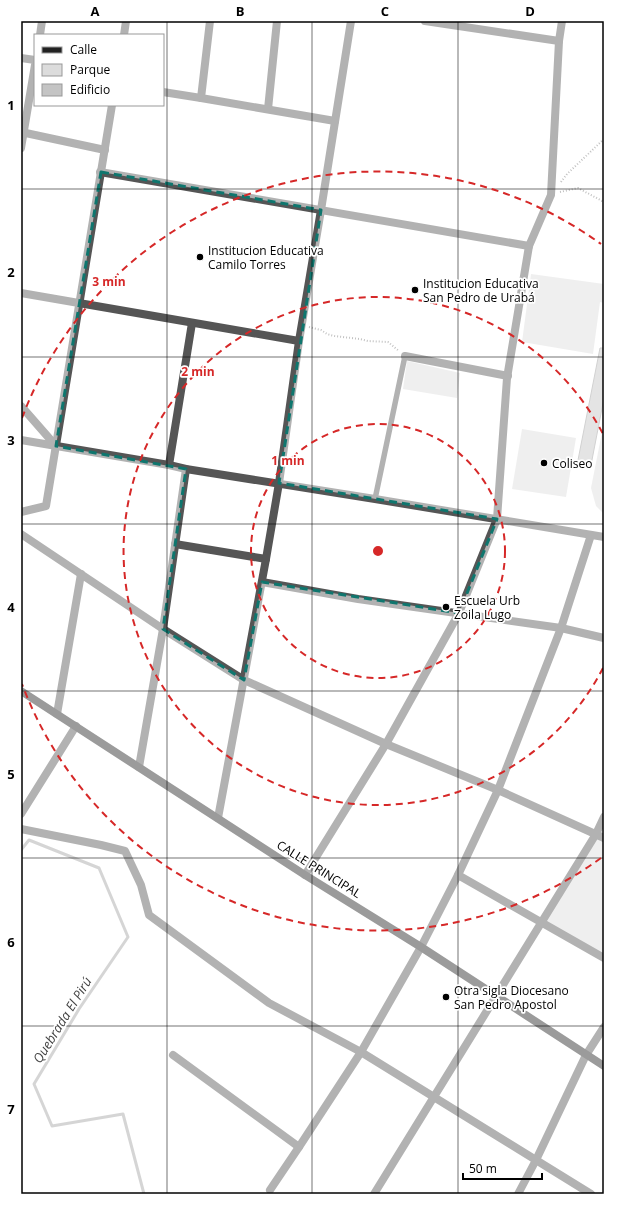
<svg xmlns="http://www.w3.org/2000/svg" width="625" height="1215" font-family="'Open Sans',sans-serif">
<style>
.green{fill:#dcdcdc}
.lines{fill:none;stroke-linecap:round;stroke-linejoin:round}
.stream{stroke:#a3a3a3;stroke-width:3}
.building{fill:#c4c4c4;stroke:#999}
.path{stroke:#777;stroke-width:2;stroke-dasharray:1 2;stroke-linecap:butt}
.service{stroke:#555;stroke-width:5.5}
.pedestrian{stroke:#555;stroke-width:8}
.minor{stroke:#555;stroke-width:8}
.tertiary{stroke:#555;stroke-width:8}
.secondary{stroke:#222;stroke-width:8}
.marked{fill:none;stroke:#0f766e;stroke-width:3;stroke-dasharray:8 5;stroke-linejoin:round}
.grid{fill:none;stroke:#000;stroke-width:1;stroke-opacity:0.55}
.ring{fill:none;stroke:#d62828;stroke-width:2;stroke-dasharray:7 5}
.poi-dot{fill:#000;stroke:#fff;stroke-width:1.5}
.labels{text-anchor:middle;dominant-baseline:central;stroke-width:3.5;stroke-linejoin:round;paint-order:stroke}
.poi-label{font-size:12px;fill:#000;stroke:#fff;text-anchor:start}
.street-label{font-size:12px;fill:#000;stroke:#fff}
.water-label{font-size:13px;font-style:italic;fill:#444;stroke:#fff}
.centre{fill:#d62828;stroke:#fff;stroke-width:2}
.ring-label{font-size:12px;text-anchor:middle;font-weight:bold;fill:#d62828;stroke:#fff;stroke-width:3.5;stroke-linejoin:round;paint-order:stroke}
.neatline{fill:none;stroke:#000;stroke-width:1.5}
.grid-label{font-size:13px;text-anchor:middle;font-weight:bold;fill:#000}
</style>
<rect width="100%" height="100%" fill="#fff"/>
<g class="green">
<polygon points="531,274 604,284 604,303 600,302 593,354 522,342"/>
<polygon points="407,361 460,373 457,398 403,389"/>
<polygon points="604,422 604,514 596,506 591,488"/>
<polygon points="522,429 576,438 566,497 512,489"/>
<polygon points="596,834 604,838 604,958 541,922"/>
</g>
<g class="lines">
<polyline class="stream" points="21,850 29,840 99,868 128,937 79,1009 34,1084 52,1126 123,1114 144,1194"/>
</g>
<polygon class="building" points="600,348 604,348 604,398 591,465 578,460"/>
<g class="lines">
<g class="path">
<polyline points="561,182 567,174 604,139"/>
<polyline points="560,192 578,188 604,202"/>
<polyline points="309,327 321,330 327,334 334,336 360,339 368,341 388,342 399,351"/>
</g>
<polyline class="service" points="375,499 405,356"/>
<polyline class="pedestrian" points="163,92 201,98"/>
<g class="minor">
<polyline points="210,21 201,98 335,121"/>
<polyline points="425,21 559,41"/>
<polyline points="40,35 42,21"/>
<polyline points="21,58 35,60"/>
<polyline points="268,109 277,21"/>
<polyline points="21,132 105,150"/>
<polyline points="21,148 35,65"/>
<polyline points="100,172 529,246"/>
<polyline points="21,293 299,341"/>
<polyline points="405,356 508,376"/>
<polyline points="21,406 56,446"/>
<polyline points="21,440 169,465 186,469 375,499 604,537"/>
<polyline points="169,465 192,323"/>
<polyline points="21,534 163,629 244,680 386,744 498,790 604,838"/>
<polyline points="175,544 266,559"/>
<polyline points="262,582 358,599 561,628 604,638"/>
<polyline points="57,714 81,574"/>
<polyline points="139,767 163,629 186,469"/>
<polyline points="21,814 76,726"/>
<polyline points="218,818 266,559 279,483 299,341 321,210 351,21"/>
<polyline points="21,829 101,845 125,851 141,885 149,915 269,1003 361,1052 591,1194"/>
<polyline points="305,875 386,744 459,613 497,519 507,378 529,246 551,195 559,41 562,21"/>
<polyline points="458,875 604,958"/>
<polyline points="173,1055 299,1147"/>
<polyline points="270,1190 299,1147 361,1052 421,947 458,875 498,790 561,628 591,535"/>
<polyline points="374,1194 596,834 604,817"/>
<polyline points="518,1194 536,1160 586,1055 604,1027"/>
</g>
<g class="tertiary">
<polyline points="124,35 126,21"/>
<polyline points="21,512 46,506 112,105"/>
</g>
<polyline class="secondary" points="21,691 305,875 421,947 604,1066"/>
</g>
<path d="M0 0H625V1215H0ZM 101,172 L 321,210 L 279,483 L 497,519 L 459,613 L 262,582 L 244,680 L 163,629 L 186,469 L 56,446 Z" fill="#fff" fill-opacity=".55" fill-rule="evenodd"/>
<path class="marked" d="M 101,172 L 321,210 L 279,483 L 497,519 L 459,613 L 262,582 L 244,680 L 163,629 L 186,469 L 56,446 Z"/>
<path class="grid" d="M 167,21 L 167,1194M 312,21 L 312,1194M 458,21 L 458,1194M 21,189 L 604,189M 21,357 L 604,357M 21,524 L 604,524M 21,691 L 604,691M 21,858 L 604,858M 21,1026 L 604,1026"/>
<g class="ring">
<circle cx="378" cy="551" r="127"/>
<path d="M603 668A254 254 0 1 1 603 434"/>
<path d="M601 858A380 380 0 0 1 22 684M22 418A380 380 0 0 1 601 244"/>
</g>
<g class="poi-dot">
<circle cx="200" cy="257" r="4"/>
<circle cx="415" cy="290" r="4"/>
<circle cx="544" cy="463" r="4"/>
<circle cx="446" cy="607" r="4"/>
<circle cx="446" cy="997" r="4"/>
</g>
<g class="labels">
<g class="poi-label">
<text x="208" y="250">Institucion Educativa<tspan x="208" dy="14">Camilo Torres</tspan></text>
<text x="423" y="283">Institucion Educativa<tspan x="423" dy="14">San Pedro de Urabá</tspan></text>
<text x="552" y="463">Coliseo</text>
<text x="454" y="600">Escuela Urb<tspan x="454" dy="14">Zoila Lugo</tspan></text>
<text x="454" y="990">Otra sigla Diocesano<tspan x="454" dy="14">San Pedro Apostol</tspan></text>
</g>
<g class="street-label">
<text transform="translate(319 869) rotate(32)">CALLE PRINCIPAL</text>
</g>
<g class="water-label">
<text transform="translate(62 1020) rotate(-58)">Quebrada El Pirú</text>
</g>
</g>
<circle cx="378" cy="551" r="6" class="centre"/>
<g class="ring-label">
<text x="109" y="286">3 min</text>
<text x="198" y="376">2 min</text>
<text x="288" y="465">1 min</text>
</g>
<rect width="625" height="1215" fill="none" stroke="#ffffff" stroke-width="44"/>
<rect x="34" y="34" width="130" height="72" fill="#ffffff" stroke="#999999"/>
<rect x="42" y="47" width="20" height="6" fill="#222222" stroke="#999999"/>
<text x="70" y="54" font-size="12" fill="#000000">Calle</text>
<rect x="42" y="64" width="20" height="12" fill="#dcdcdc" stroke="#999999"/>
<text x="70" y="74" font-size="12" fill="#000000">Parque</text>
<rect x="42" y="84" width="20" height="12" fill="#c4c4c4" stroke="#999999"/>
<text x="70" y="94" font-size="12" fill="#000000">Edificio</text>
<path d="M463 1173v6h79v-6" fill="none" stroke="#000000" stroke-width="2"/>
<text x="469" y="1173" font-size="12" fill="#000000" stroke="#ffffff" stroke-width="3" paint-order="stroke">50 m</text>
<rect x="22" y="22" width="581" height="1171" class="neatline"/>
<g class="grid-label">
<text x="95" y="16">A</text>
<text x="240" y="16">B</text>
<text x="385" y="16">C</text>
<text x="530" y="16">D</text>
<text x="11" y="110">1</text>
<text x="11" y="277">2</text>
<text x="11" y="445">3</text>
<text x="11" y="612">4</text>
<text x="11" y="779">5</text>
<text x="11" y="947">6</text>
<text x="11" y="1114">7</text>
</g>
</svg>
